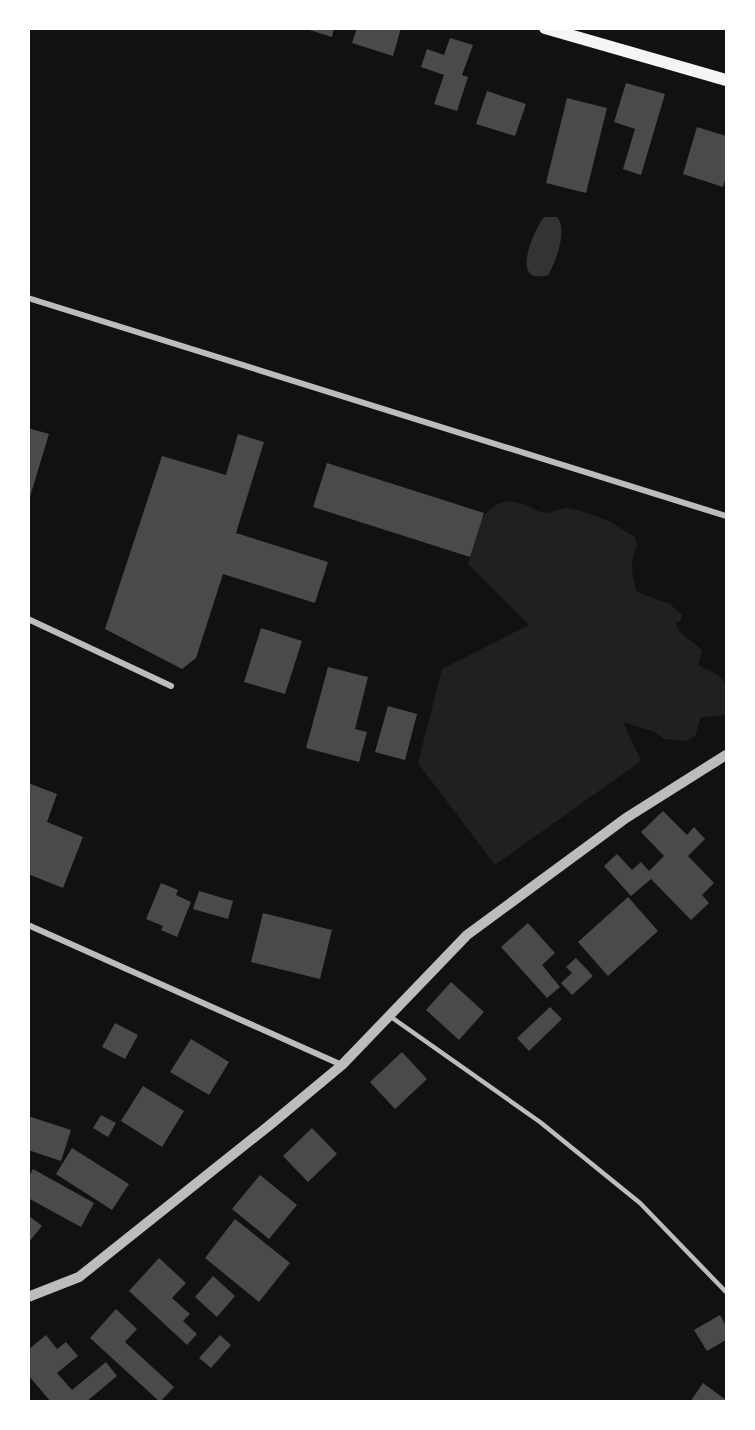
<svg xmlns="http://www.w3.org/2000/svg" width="755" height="1430" font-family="'Exo 2',sans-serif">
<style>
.green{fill:#202020}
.water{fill:#333}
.building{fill:#4a4a4a}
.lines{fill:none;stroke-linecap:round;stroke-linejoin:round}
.service{stroke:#bcbcbc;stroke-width:4.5}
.minor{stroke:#bcbcbc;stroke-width:6}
.tertiary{stroke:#bcbcbc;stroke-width:10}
.secondary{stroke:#f5f5f5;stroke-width:12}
</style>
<rect width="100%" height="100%" fill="#111"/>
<path class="green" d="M 509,501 L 524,504 L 537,511 L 547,513 L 566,508 L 581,511 L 609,521 L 635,537 L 637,546 C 629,558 632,579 637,592 L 670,604 L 682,615 L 681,620 L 676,623 C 678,637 695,640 702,651 L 698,665 L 718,675 L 726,684 L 726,715 L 701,717 L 695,736 L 686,741 L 664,739 L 655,732 L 623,722 L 641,761 L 495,865 L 418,763 L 442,669 L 529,625 L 468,564 C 478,537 476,506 509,501 Z"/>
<path class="water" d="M 544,217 L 557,217 C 568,229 556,262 548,275 C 509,286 533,231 544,217 Z"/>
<g class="building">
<polygon points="303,28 334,28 332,37"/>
<polygon points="357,28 401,28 393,56 352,43"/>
<polygon points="450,38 473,45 462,75 468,77 457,111 434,104 444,75 421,67 427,49 444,55"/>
<polygon points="626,83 665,94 641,175 623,169 635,129 614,122"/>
<polygon points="487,91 526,104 515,136 476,124"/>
<polygon points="567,98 607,108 586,193 546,183"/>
<polygon points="697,127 726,136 726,177 723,187 683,174"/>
<polygon points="28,428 49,434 29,500 28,500"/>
<polygon points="238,434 264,442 236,533 328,562 315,603 223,574 196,658 182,669 105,629 162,456 226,475"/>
<polygon points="327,463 484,513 470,557 313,507"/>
<polygon points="261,628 302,641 285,694 244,682"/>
<polygon points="328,667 368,677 355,729 367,732 359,762 306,748"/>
<polygon points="388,706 417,714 405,760 375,752"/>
<polygon points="28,783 57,794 47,822 83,837 63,888 28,874"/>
<polygon points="663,811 687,835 694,827 705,839 688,856 714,883 702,895 709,903 691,920 651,879 631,896 604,866 617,854 632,870 641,862 649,871 664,856 641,832"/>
<polygon points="161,883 178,890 176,895 191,902 177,937 161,930 163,926 146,919"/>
<polygon points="199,891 233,901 228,919 193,909"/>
<polygon points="628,897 658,931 608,976 578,942"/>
<polygon points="263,913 332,930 320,979 251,962"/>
<polygon points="528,923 555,953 542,965 560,987 547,998 501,947"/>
<polygon points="576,958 593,976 572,995 561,983 572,973 566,967"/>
<polygon points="451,982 484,1012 459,1040 426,1010"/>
<polygon points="550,1007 562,1019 529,1051 517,1038"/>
<polygon points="115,1023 138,1035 125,1059 102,1047"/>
<polygon points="191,1039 229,1062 209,1095 170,1072"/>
<polygon points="402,1052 427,1079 395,1109 370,1082"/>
<polygon points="143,1086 184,1111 162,1147 121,1121"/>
<polygon points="101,1115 116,1123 108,1137 93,1128"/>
<polygon points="28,1116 71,1130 61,1161 28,1150"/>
<polygon points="312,1128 337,1154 308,1182 283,1156"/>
<polygon points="72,1148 129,1184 112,1210 56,1174"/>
<polygon points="33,1169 94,1203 81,1227 28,1198 28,1178"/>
<polygon points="260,1175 297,1205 269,1239 232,1209"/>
<polygon points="28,1215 42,1226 28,1243"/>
<polygon points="235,1219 290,1263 259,1302 205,1258"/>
<polygon points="159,1258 186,1283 172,1298 190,1314 183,1321 197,1334 187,1345 129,1291"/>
<polygon points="213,1276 235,1296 217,1317 195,1297"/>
<polygon points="116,1309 137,1329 125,1342 174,1387 160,1402 90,1338"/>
<polygon points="720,1315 726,1326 726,1340 707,1351 694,1330"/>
<polygon points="46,1335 57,1349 66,1342 78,1356 57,1373 72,1390 106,1362 117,1376 86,1402 51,1402 28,1375 28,1350"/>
<polygon points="220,1335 231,1345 211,1368 199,1358"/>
<polygon points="703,1383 726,1400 726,1402 690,1402"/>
</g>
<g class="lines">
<polyline class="service" points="391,1017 540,1122 640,1203 726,1292"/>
<g class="minor">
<polyline points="28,298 726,516"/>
<polyline points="28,619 171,686"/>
<polyline points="28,925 342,1065"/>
</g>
<polyline class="tertiary" points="28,1297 79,1277 271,1124 342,1065 467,935 626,818 726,755"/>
<polyline class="secondary" points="545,28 726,80"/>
</g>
<rect width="755" height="1430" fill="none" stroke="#ffffff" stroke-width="60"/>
</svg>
